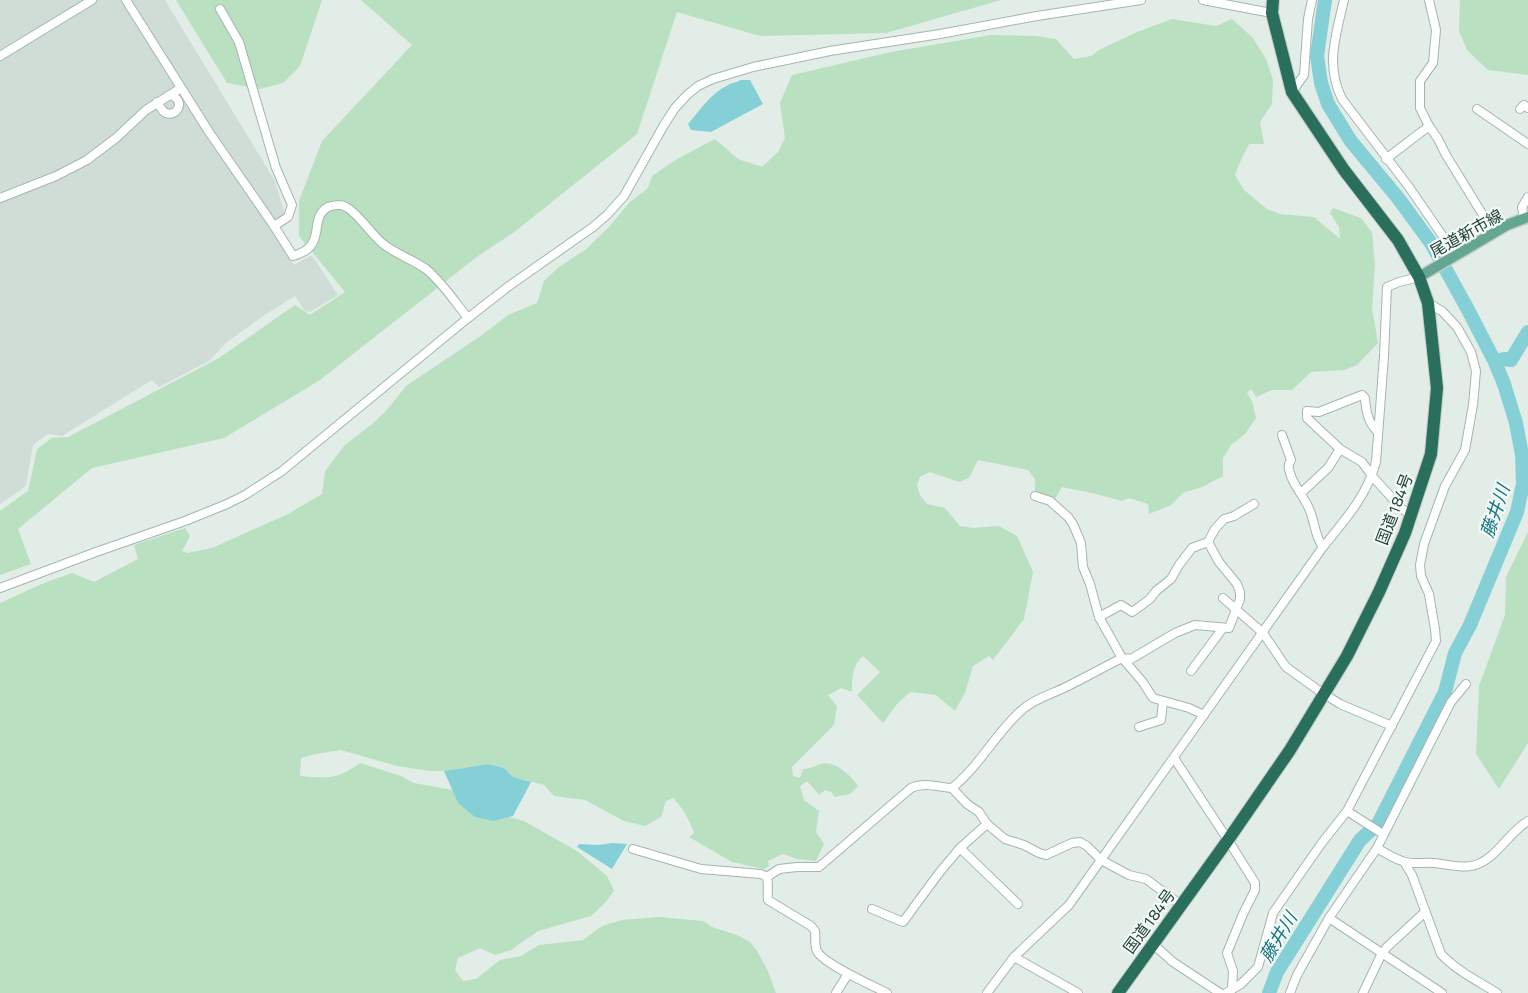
<svg xmlns="http://www.w3.org/2000/svg" width="1528" height="993" font-family="'Titillium Web','Noto Sans JP',sans-serif">
<style>
.built{fill:#d0ddd6}
.green{fill:#b9e0c1}
.water{fill:#85cfd7}
.lines{fill:none;stroke-linecap:round;stroke-linejoin:round}
.river{stroke:#85cfd7;stroke-width:14}
.minor-casing{stroke:#a4b6ae;stroke-width:10}
.major-casing{stroke:#c1cac6;stroke-width:13}
.highway-casing{stroke:#c1cac6;stroke-width:14}
.minor{stroke:#fff;stroke-width:8}
.major{stroke:#63a691;stroke-width:10}
.highway{stroke:#2a6e5c;stroke-width:12}
.labels{text-anchor:middle;dominant-baseline:central;stroke-width:4.5;stroke-linejoin:round;paint-order:stroke}
.street-label{font-size:16px;fill:#204035;stroke:#f3f9f6}
.water-label{font-size:18px;font-style:italic;fill:#157581;stroke:#f3f9f6}
</style>
<rect width="100%" height="100%" fill="#e2ede7"/>
<polygon class="built" points="0,0 165,0 275,181 285,215 273,230 294,265 312,255 338,295 310,312 305,311 295,296 266,314 227,342 209,361 159,387 152,380 62,436 48,434 33,445 26,486 0,504"/>
<g class="green">
<polygon points="176,0 322,0 300,66 283,83 260,89 227,83"/>
<polygon points="361,0 1001,0 886,33 760,36 677,12 637,134 513,233 478,256 320,380 224,438 92,468 18,529 31,564 0,575 0,511 28,491 37,449 52,438 68,437 219,358 295,305 310,315 345,292 299,236 299,201 322,141 412,45"/>
<polygon points="1460,0 1528,0 1528,75 1488,70 1467,50 1459,31"/>
<path d="M 1172,19 L 1216,26 L 1232,19 L 1253,38 L 1266,59 L 1273,80 L 1272,104 L 1260,122 L 1264,144 L 1249,144 L 1240,162 L 1235,175 L 1244,190 L 1267,209 L 1280,214 L 1314,217 L 1340,239 L 1339,227 L 1330,213 L 1333,208 L 1361,218 L 1372,232 L 1375,265 L 1372,308 L 1378,343 L 1357,365 L 1344,370 L 1311,372 L 1292,390 L 1272,390 L 1256,397 L 1251,389 L 1247,393 L 1252,401 L 1256,418 L 1245,434 L 1231,445 L 1223,458 L 1223,476 L 1202,487 L 1183,493 L 1171,505 L 1149,514 L 1148,504 L 1129,498 L 1122,501 L 1092,493 L 1062,487 L 1055,499 L 1035,491 L 1035,479 L 1028,470 L 978,460 L 969,478 L 959,482 L 930,472 L 920,477 L 917,485 L 920,495 L 927,504 L 945,508 L 960,526 L 973,528 L 999,526 L 1017,536 L 1033,572 L 1024,619 L 993,660 L 989,656 L 973,666 L 965,693 L 955,711 L 936,695 L 910,692 L 897,704 L 883,723 L 857,695 L 880,672 L 863,656 C 852,665 852,678 852,692 L 841,688 L 828,695 L 837,706 L 834,725 L 792,767 L 793,776 L 800,778 L 803,769 C 811,769 814,766 821,764 C 835,760 851,776 858,786 L 850,794 L 835,797 L 831,792 L 825,790 L 819,795 L 807,781 L 800,786 L 804,800 L 819,811 L 816,832 L 824,844 L 816,861 L 797,859 L 783,854 L 768,861 L 769,866 L 764,869 L 732,862 L 689,837 L 694,833 C 689,819 683,808 673,798 L 666,801 L 661,817 L 645,826 L 624,821 L 585,800 L 554,796 L 544,785 L 513,777 L 504,768 L 489,764 L 444,771 L 429,771 L 397,766 L 341,750 L 316,754 L 301,758 L 300,776 C 327,778 337,780 360,763 L 401,776 L 414,783 L 453,790 L 458,803 L 494,821 L 509,817 L 524,821 L 577,851 L 607,876 L 614,891 L 604,904 L 591,916 L 538,931 L 511,950 L 495,955 L 480,948 L 458,958 L 455,970 L 463,981 L 476,979 L 500,960 L 521,956 L 539,945 L 583,940 L 602,926 L 622,920 L 659,917 L 703,921 L 712,927 L 737,935 L 750,942 L 757,951 L 767,969 L 776,993 L 0,993 L 0,603 L 44,583 L 72,573 L 94,582 L 138,559 L 134,545 L 185,528 L 190,536 L 182,551 L 188,553 L 212,548 L 288,514 L 322,494 L 325,471 L 344,446 L 372,424 L 386,411 L 406,386 L 482,335 L 508,315 L 537,303 L 544,281 L 559,267 L 585,250 L 609,227 L 630,202 L 648,188 L 652,176 L 677,159 L 715,139 L 738,159 L 762,167 L 778,152 L 785,138 L 780,103 L 792,75 L 891,52 L 991,35 L 1036,36 L 1056,39 L 1074,59 L 1091,56 L 1099,50 L 1137,32 Z"/>
<polygon points="1528,532 1528,743 1499,789 1476,754 1479,686 1505,615 1506,577"/>
</g>
<g class="water">
<path d="M 739,80 L 750,80 L 763,104 L 711,132 L 691,130 L 688,124 C 704,106 714,87 740,81 Z"/>
<polygon points="489,764 504,768 513,777 531,782 513,816 494,821 475,817 458,803 444,771"/>
<polygon points="612,843 627,844 612,869 577,847 579,844 598,845"/>
</g>
<g class="lines">
<g class="river">
<polyline points="1495,362 1504,359 1511,360 1528,332"/>
<polyline points="1269,993 1277,972 1360,840 1378,824 1445,692 1455,653 1470,625 1517,512 1523,484 1522,455 1516,423 1504,384 1495,362 1466,306 1431,243 1398,198 1350,140 1328,104 1321,83 1317,56 1325,0"/>
</g>
<g class="minor-casing">
<g id="minor">
<path d="M 126,0 L 209,132 L 274,226 L 293,256 C 329,246 307,219 328,207 C 333,205 341,204 346,207 C 358,213 370,233 382,243 C 395,254 412,259 426,269 C 442,282 455,302 468,318"/>
<polyline points="1203,0 1272,13"/>
<path d="M 1344,0 C 1336,35 1325,65 1342,99 L 1409,187 L 1455,254"/>
<polyline points="220,9 239,42 276,168 292,205 288,217 274,226"/>
<polyline points="0,56 92,0"/>
<polyline points="1292,92 1304,75 1308,19 1312,0"/>
<path d="M 157,102 C 157,103 163,111 163,111 C 174,121 189,101 170,95"/>
<polyline points="1477,109 1528,144"/>
<polyline points="1520,109 1524,105 1528,108"/>
<polyline points="1429,126 1438,139 1446,155 1494,233"/>
<polyline points="1386,159 1429,126 1420,108 1420,81 1433,63 1436,30 1429,0"/>
<polyline points="0,198 56,176 87,160 116,138 146,110 181,88"/>
<polyline points="1524,219 1522,207 1528,197"/>
<path d="M 1378,432 C 1368,423 1366,411 1365,398 L 1362,395 L 1319,412 L 1307,411 L 1307,418 L 1340,449 L 1362,462 L 1372,476 L 1402,509 L 1412,515"/>
<path d="M 1282,435 L 1291,460 C 1288,464 1288,468 1290,473 C 1292,484 1306,499 1310,511 C 1315,523 1315,537 1323,547"/>
<polyline points="1301,493 1328,468 1340,449"/>
<polyline points="1035,496 1050,501 1068,517 1073,524 1081,543 1083,567 1090,584 1099,617 1122,658 1142,681 1153,698 1189,708 1204,715"/>
<polyline points="0,588 96,552 185,521 227,504 245,495 282,471 468,318 509,286 593,227 607,215 624,196 664,125 675,108 687,95 698,86 713,79 753,67 830,51 940,34 1037,16 1141,0"/>
<polyline points="1223,598 1263,633 1286,667 1318,690 1340,704 1392,726"/>
<polyline points="1099,617 1121,605 1132,612 1150,599 1156,591 1171,579 1179,565 1192,548 1208,542 1215,529 1224,519 1234,516 1254,504"/>
<polyline points="1191,671 1223,628"/>
<polyline points="1139,727 1161,720 1163,701"/>
<polyline points="1174,758 1228,840 1255,883 1255,890 1243,914 1227,953 1233,971 1232,989"/>
<polyline points="952,788 967,804 979,812 987,824 1005,839 1024,845 1039,853 1046,855 1072,843 1080,842 1087,846 1101,860 1129,875 1146,879 1181,905"/>
<polyline points="1347,811 1383,834"/>
<polyline points="960,848 1018,904"/>
<path d="M 1377,848 C 1385,853 1393,858 1402,861 C 1411,865 1424,862 1434,863 C 1456,865 1471,873 1491,856 C 1504,845 1513,830 1528,821"/>
<path d="M 633,849 L 701,869 L 761,874 L 767,877 C 769,884 767,893 768,900 L 811,926 L 815,931 C 816,937 814,945 817,951 C 822,963 873,986 887,993"/>
<path d="M 1404,862 L 1412,875 L 1441,954 C 1457,971 1478,981 1497,993"/>
<path d="M 767,877 L 779,869 L 797,867 L 819,867 L 911,788 C 924,782 938,787 952,788 C 980,766 996,732 1023,709 C 1037,697 1053,694 1068,686 C 1086,677 1104,667 1122,658 L 1131,659 L 1175,633 L 1195,625 L 1229,628 L 1240,599 L 1240,592 L 1237,584 L 1219,562 L 1208,542"/>
<polyline points="872,909 903,922 939,873 960,848 987,824"/>
<polyline points="1329,918 1442,993"/>
<polyline points="1153,944 1173,962 1220,993"/>
<polyline points="1014,957 1078,993"/>
<polyline points="836,993 848,974"/>
<path d="M 987,993 L 1014,957 L 1069,905 L 1323,547 C 1344,521 1367,496 1376,462 L 1384,356 L 1387,287 L 1399,282 L 1419,277"/>
<polyline points="1226,993 1241,984 1258,967 1273,913 1321,844 1347,811 1436,641 1435,629 1429,594 1421,576 1420,565 1424,544 1445,486 1465,450 1473,405 1476,371 1471,352 1457,327 1442,311 1428,303"/>
<polyline points="1290,993 1297,975 1329,918 1377,848 1451,702 1466,684"/>
<polyline points="1363,993 1382,953 1387,947 1425,912"/>
</g>
</g>
<g class="major-casing">
<polyline id="major" points="1419,277 1507,225 1528,217"/>
</g>
<g class="highway-casing">
<polyline id="highway" points="1118,993 1228,840 1290,750 1347,656 1379,592 1405,533 1431,454 1437,388 1428,303 1419,277 1398,240 1344,170 1292,92 1272,13 1273,0"/>
</g>
<use href="#minor" class="minor"/>
<use href="#major" class="major"/>
<use href="#highway" class="highway"/>
</g>
<g class="labels">
<g class="street-label">
<text transform="translate(1466 233) rotate(-29)">尾道新市線</text>
<text transform="translate(1394 509) rotate(-69)">国道184号</text>
<text transform="translate(1149 921) rotate(-54)">国道184号</text>
</g>
<g class="water-label">
<text transform="translate(1495 511) rotate(-71)">藤井川</text>
<text transform="translate(1278 937) rotate(-59)">藤井川</text>
</g>
</g>
</svg>
